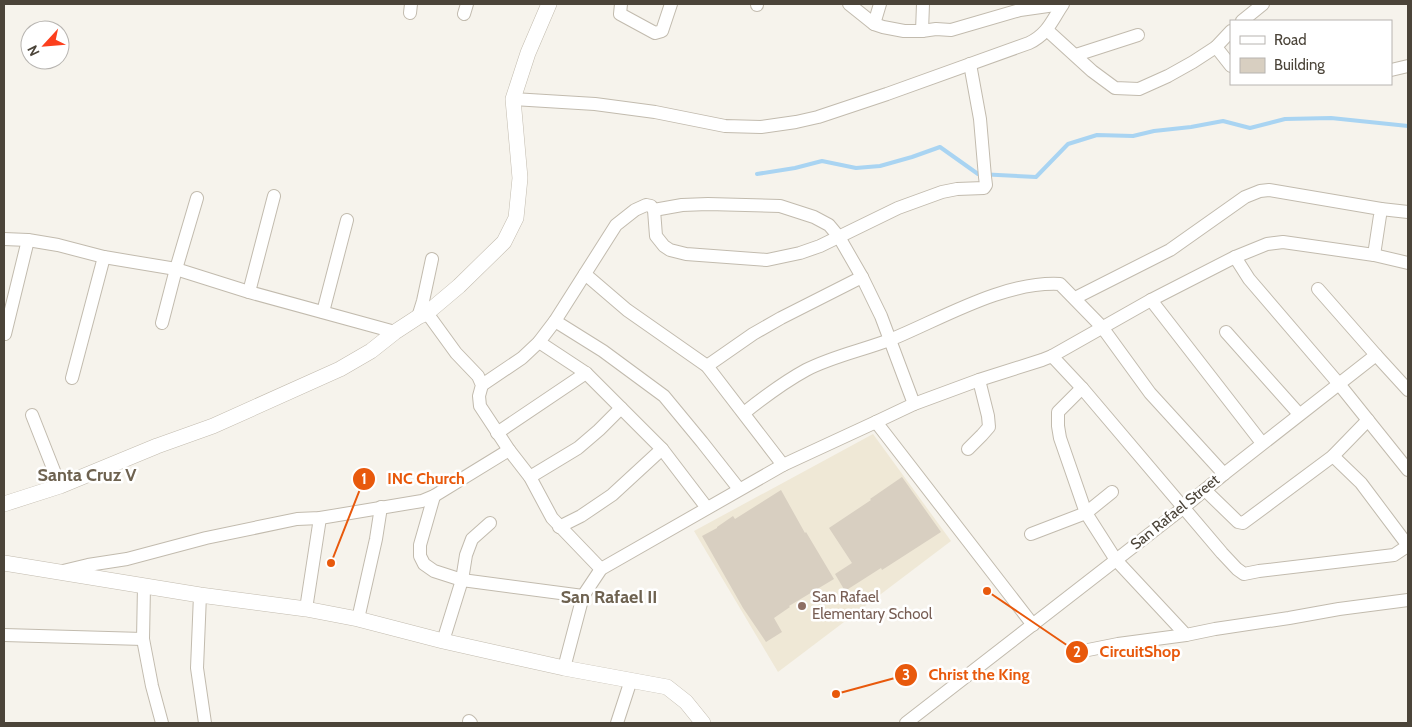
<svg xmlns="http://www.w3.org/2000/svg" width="1412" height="727" font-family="Cabin,sans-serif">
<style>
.education{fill:#efe8d6}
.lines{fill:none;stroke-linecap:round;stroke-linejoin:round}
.stream{stroke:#a9d4f2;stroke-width:4}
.building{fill:#d8cfc1}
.minor-casing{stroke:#c2bbae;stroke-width:14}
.tertiary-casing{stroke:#c2bbae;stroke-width:16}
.minor{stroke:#fff;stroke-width:12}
.tertiary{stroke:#fff;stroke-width:15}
.education-dot{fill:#8d6e63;stroke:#fff;stroke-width:2}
.labels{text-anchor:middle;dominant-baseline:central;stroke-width:5;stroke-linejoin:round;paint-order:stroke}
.street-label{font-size:15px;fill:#4b4439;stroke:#fff}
.education-label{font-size:15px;fill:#785e54;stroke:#fff;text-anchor:start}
.quarter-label{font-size:18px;font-weight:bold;fill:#6e6250;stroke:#fff}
.leader{fill:none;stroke:#e8590c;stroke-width:2}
.callout-dot{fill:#e8590c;stroke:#fff;stroke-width:2}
.mark-label{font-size:15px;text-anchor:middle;font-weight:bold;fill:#fff}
.callout-label{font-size:16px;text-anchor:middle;font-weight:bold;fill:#e8590c;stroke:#fff;stroke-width:5;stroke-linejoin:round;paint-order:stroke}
</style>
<rect width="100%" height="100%" fill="#f6f3ec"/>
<polygon class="education" points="873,434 951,541 778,672 694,531"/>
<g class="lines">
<polyline class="stream" points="757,174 795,168 822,161 856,168 880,166 912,157 940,147 978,174 1036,177 1068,144 1097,135 1133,136 1154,131 1191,127 1223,121 1250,128 1285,119 1331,118 1408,126"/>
</g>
<g class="building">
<polygon points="902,477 941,532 882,570 881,568 845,591 835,574 852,563 829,528 871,500 870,499"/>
<polygon points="781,490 805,533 806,532 834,579 789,606 790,607 774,618 782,632 766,642 743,608 702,536 717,528 717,527 733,516 735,519"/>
</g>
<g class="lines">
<g class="minor-casing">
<g id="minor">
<polyline points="621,4 620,14 655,33 662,31 671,4"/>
<polyline points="757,4 757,5"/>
<polyline points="849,4 874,24 883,27 904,31 922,31 936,29 951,30 1020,10 1062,4"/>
<polyline points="410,13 411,4"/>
<polyline points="464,14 467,4"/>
<polyline points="1242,21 1263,4"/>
<polyline points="874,24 880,4"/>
<polyline points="1047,30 1092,71 1115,88 1139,89 1168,76 1193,62 1216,47 1231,31"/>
<polyline points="922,31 923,4"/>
<polyline points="1216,47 1231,66"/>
<polyline points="1076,55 1138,35"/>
<polyline points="1391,70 1408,66"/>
<path d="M 513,99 L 595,104 L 655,112 L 725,126 L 761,127 L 796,122 L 818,117 L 887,94 L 1029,43 C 1048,34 1052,20 1063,4"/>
<polyline points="1381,209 1408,212"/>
<polyline points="654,210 682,205 708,204 780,206 814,217 829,225 839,237 862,277 881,316 914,404"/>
<polyline points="4,239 28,240 58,245 104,257 176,269 249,292 395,332"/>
<polyline points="1235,257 1249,279 1339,384 1408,470"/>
<polyline points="585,274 627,310 707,366 783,465"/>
<polyline points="249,292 274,196"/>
<polyline points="1075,298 1170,250 1245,197 1260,191 1269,190 1381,209 1374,255"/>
<polyline points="1151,300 1262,443"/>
<polyline points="323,312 347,220"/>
<polyline points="427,313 456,353 478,376 482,385 479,396 480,406 509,450 530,477 552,518 601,569"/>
<polyline points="418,317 423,301 432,259"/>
<polyline points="555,321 603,351 664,396 702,442 739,489"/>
<polyline points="162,323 176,269 197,198"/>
<polyline points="1226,332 1299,414"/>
<polyline points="5,334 28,240"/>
<polyline points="539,342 586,373 621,408"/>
<polyline points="1376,355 1408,390"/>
<polyline points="1052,356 1151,300 1235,257 1267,244 1283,242 1374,255 1408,263"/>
<polyline points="707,366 753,334 781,318 862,277"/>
<polyline points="72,378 104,257"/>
<polyline points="482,385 522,358 539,342 555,321 616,225 635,210 646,205 651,206 654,210 656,236 664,246 670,250 686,254 767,260 800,253 820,246 898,208 942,192 957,189 984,188 986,185 985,177 980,119 970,64"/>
<polyline points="1082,388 1058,412 1058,426 1060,438 1086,513 1116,560 1186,635 1215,629 1289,618 1339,609 1408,600"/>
<path d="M 744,413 C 764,397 784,382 806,370 C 833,356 864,350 892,339 C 943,318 1004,281 1060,284 L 1102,327 L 1150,393 L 1224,474"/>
<polyline points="32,415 60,486"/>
<polyline points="876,422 914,404 979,380 1042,360 1052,356 1082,388 1222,553 1237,569 1244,574 1259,571 1394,555 1406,547 1406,543 1361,483 1333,456"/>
<polyline points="497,433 586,373"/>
<polyline points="968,449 982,435 989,427 988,416 979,380"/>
<polyline points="530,477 578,448 599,430 621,408 662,449 707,508"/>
<polyline points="1205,490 1238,522 1243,523 1333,456 1368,420"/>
<polyline points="434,496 420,545 420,556 424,564 434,571 462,580 583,596"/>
<polyline points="559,527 581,516 612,495 662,449"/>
<polyline points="1031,534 1086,513 1112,492"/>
<polyline points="63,571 88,565 127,559 206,538 297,519 320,518 422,501 434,496 509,450"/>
<polyline points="144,586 143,639 152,686 162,723"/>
<polyline points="200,595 197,668 205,723"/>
<polyline points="306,609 320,518"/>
<polyline points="358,619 376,539 381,507"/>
<polyline points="4,635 143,639"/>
<polyline points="443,641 462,580 466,555 472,539 490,523"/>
<polyline points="1083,651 1118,644 1186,635"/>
<polyline points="564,668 583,596 601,569 783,465 876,422 1033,625"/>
<polyline points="469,721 471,723"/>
<polyline points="617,723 631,680"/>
<polyline points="906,723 1183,508 1224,474 1376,355 1318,289"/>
</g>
</g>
<g class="tertiary-casing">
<g id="tertiary">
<polyline points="4,504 60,486 157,446 213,426 340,369 371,351 395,332 418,317 427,313 459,286 504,242 516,218 520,178 513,99 528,53 549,4"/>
<polyline points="4,563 200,595 306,609 358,619 443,641 564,668 667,687 686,702 703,723"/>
</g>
</g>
<use href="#minor" class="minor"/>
<use href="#tertiary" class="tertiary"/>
</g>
<circle class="education-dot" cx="802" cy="606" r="5"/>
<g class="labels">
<g class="street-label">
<text transform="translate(1175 512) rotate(-39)">San Rafael Street</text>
</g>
<g class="education-label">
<text x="812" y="597">San Rafael<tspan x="812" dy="17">Elementary School</tspan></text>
</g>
<g class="quarter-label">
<text x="87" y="475">Santa Cruz V</text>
<text x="609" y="597">San Rafael II</text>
</g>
</g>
<path class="leader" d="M331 563L364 479M987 591L1077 652M836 694L906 675"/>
<g class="callout-dot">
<circle cx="331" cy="563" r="5"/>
<circle cx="987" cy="591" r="5"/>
<circle cx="836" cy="694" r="5"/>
<circle cx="364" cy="479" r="12"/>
<circle cx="1077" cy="652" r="12"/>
<circle cx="906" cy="675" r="12"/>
</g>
<g class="mark-label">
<text x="364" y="484">1</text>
<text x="1077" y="657">2</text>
<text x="906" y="680">3</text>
</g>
<g class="callout-label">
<text x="426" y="484">INC Church</text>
<text x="1140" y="657">CircuitShop</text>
<text x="979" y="680">Christ the King</text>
</g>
<rect width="1412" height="727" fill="none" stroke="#4b4439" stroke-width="10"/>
<rect x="1230" y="20" width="162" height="65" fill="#ffffff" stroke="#b7b4b0"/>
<rect x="1240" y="36" width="25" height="8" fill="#ffffff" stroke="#b7b4b0"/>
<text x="1274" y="45" font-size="15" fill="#4b4439">Road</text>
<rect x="1240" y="58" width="25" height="15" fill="#d8cfc1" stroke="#b7b4b0"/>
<text x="1274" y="70" font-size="15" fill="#4b4439">Building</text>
<g transform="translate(45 45) rotate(244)"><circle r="24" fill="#ffffff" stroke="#b7b4b0"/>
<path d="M0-4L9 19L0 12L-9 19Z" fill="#fc3f1d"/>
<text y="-8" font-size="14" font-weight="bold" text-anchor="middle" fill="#4b4439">N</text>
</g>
</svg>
